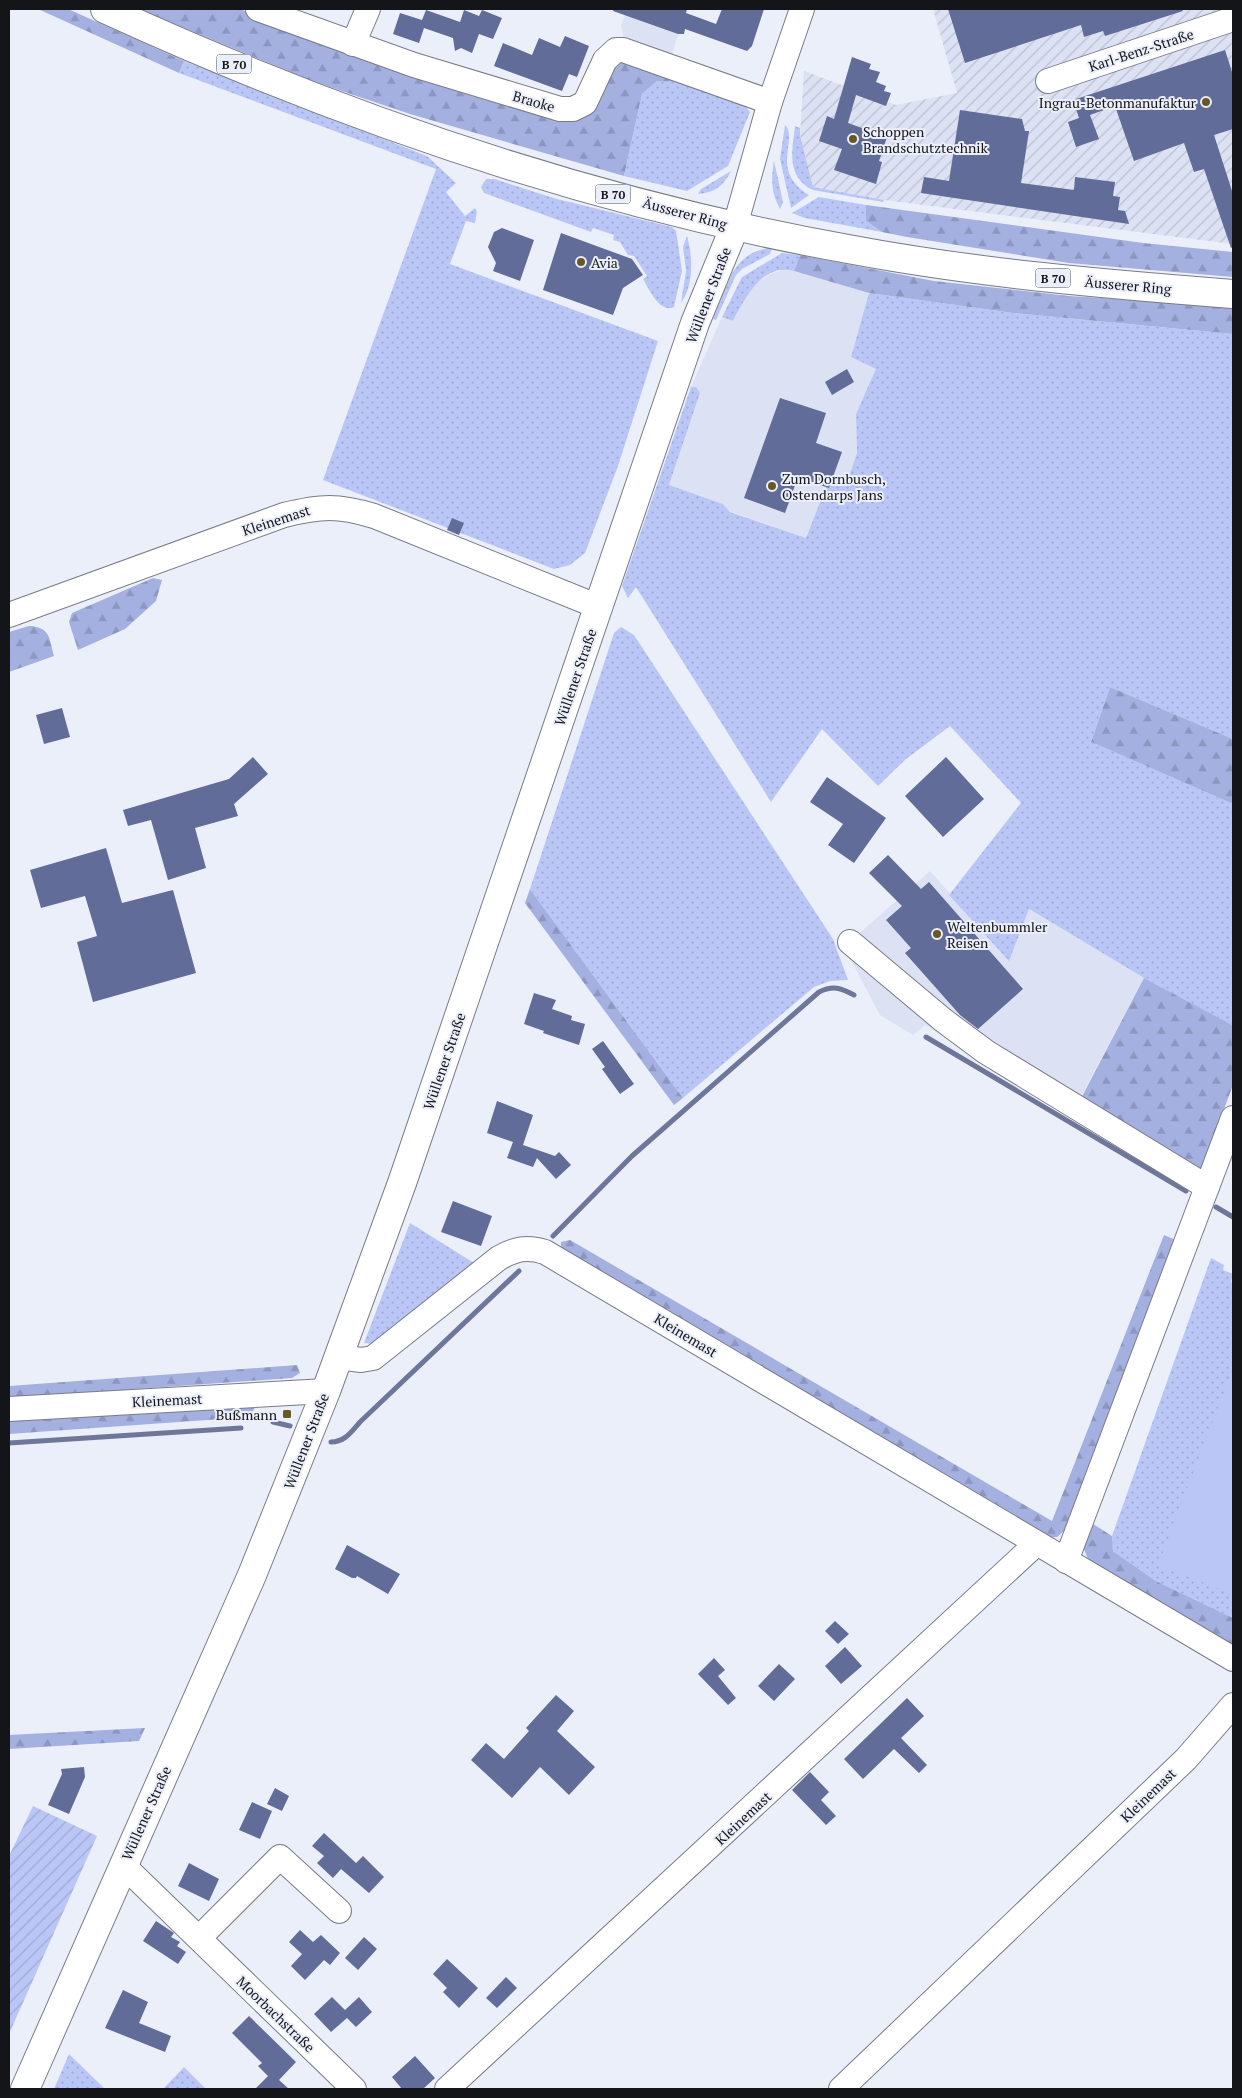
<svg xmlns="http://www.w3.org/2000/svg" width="1242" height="2098" font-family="'PT Serif',serif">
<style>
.built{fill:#dce1f4}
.industrial{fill:url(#industrial-furrows)}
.grass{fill:url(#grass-dots)}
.forest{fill:url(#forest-firs)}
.park{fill:#bac7f6}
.garden{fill:url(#garden-furrows)}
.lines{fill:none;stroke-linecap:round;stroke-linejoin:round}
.stream{stroke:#6e7799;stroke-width:5}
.building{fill:#616c98}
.minor-casing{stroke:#797c86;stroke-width:26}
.major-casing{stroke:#797c86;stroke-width:30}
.minor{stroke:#fff;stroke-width:24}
.major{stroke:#fff;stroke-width:28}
.poi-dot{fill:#675825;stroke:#ebeffa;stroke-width:2}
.labels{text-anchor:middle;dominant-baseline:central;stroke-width:4;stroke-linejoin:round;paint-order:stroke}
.shield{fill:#ebeffa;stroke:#54565c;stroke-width:1}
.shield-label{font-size:12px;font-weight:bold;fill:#141519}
.street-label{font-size:14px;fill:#141519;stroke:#ebeffa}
.poi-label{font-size:14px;fill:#141519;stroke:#ebeffa;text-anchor:start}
</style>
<defs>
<pattern id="industrial-furrows" width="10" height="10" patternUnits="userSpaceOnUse" patternTransform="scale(1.25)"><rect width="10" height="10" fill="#dce1f4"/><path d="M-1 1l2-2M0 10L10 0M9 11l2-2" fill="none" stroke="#bcc0d1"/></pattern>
<pattern id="grass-dots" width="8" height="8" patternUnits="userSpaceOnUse" patternTransform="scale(1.25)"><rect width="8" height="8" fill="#bac7f6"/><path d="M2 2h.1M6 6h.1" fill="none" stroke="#9faad2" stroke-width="1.8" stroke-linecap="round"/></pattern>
<pattern id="forest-firs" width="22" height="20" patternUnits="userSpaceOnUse" patternTransform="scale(1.25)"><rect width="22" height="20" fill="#a4b0e0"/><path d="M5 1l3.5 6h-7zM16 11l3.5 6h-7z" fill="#8c96c0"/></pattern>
<pattern id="garden-furrows" width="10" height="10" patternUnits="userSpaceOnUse" patternTransform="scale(1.25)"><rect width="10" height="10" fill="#bac7f6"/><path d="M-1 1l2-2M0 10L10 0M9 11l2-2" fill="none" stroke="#9faad2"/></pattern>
</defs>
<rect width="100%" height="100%" fill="#ebeffa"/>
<g class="built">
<polygon points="628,9 687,9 670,59 625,43 621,25"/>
<polygon points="787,269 869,293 851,357 877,369 856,414 857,453 847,482 826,487 806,538 729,511 723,504 669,485 700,393 696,387 691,387 722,317 733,321 749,289 770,274"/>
<polygon points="930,871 1009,960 1028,909 1144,978 1072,1113 925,1025 913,1035 880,1015 844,947"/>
</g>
<polygon class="industrial" points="933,9 1233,9 1233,244 884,200 813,187 800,135 804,71 896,105 957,93"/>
<g class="grass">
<polygon points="184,61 427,156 456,183 446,192 465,216 475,208 477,211 475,223 466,221 450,264 658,341 618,466 585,553 570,565 554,569 323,480 436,169 179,73"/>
<polygon points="657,81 682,82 742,102 750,112 728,166 687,191 624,176 642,94"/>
<path d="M 785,125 C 799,140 769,170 809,195 L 791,208 L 780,159 Z"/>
<path d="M 795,126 L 800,128 L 800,135 L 813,187 L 884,200 L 883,202 L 813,190 C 786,177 792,151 795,126 Z"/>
<path d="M 774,161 L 783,202 L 780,209 C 771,193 771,179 774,161 Z"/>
<path d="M 731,171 C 724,186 714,193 698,194 L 701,189 Z"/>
<path d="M 486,179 L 494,179 L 557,199 L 672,227 L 676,231 L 682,271 L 674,307 C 660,314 649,289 643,279 L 647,276 L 634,256 L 628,255 L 620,242 L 613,240 L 614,235 L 593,228 L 591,232 L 484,193 L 481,187 Z"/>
<polygon points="819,197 866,205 866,221 882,232 805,218 792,213"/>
<path d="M 687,236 C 693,258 694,284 681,303 L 686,271 L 683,247 Z"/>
<path d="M 772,248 L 770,254 L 742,269 L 736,275 L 716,320 L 713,319 C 727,287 732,251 772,248 Z"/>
<path d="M 782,253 L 800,255 L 794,271 C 762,263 745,298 733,321 L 722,317 L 742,277 Z"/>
<polygon points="869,293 1013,313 1233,334 1233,739 1110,687 1091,742 1233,804 1232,1026 1144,978 1029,909 1009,961 949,895 1021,803 950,726 906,759 878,786 822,729 771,802 636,587 628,598 622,586 691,387 696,387 700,393 669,485 723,504 730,512 806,538 826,487 829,488 833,477 847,482 857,453 856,414 876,369 851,357"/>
<polygon points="621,627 634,635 833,939 848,980 830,981 814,987 683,1098 530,889 614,633"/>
<polygon points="410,1223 474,1263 372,1344 364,1343"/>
<polygon points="1211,1258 1224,1265 1223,1270 1233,1274 1231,1282 1233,1284 1233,1618 1156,1581 1113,1551 1112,1536"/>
<polygon points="69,2054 105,2089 54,2089"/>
<polygon points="184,2067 206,2089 163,2089"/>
</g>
<g class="forest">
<polygon points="38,9 68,9 184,61 179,73"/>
<polygon points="138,9 240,9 290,29 562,115 618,59 682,82 657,81 642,94 624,176 410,114 312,81"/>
<polygon points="866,205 1143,243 1233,252 1233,277 1069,263 907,237 882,232 866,221"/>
<polygon points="800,255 934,281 1069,296 1233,306 1233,334 1013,313 869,293 794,271"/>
<polygon points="153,578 162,580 156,601 125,629 78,650 69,622 72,613"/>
<path d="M 29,626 C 51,627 49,639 54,656 L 9,672 L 9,632 Z"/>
<polygon points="1110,687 1233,739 1233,804 1091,742"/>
<polygon points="530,889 683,1098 674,1105 525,903"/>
<polygon points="1144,978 1232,1025 1233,1022 1233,1085 1202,1168 1194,1171 1078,1104"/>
<polygon points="1164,1235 1178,1241 1071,1525 1057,1537 1041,1538 561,1250 561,1242 570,1240 1052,1521"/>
<polygon points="297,1365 300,1373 292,1378 9,1398 9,1386"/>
<polygon points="247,1405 255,1407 250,1417 9,1434 9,1421"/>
<polygon points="1090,1522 1112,1536 1113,1551 1156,1581 1233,1618 1233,1651 1091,1566 1083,1547"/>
<polygon points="145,1728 139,1741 9,1749 9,1735"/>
</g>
<polygon class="park" points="1233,1369 1233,1594 1158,1565"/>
<polygon class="garden" points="33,1806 97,1836 9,2034 9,1856"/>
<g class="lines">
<g class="stream">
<polyline points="926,1037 1186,1191"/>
<polyline points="1216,1207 1233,1217"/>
<path d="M 553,1236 L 632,1156 L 819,992 C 833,985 841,988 854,995"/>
<polyline points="273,1422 290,1426"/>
<path d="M 331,1442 C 345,1442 351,1432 360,1422 L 519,1271"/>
<polyline points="9,1443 241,1428"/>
</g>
</g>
<g class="building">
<polygon points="614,9 687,9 686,13 716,24 722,9 764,9 752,46 747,51 685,29 684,34 678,34 613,11"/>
<polygon points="948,9 1182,9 1183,11 1105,36 1103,31 1084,37 1081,25 965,63"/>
<polygon points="426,10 460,22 464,10 479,16 482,10 502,18 493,39 479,34 472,53 461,48 455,51 453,38 424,28 419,43 393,34 400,13 422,20"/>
<polygon points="565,36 589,46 577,77 569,74 562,91 494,66 503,43 532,55 539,38 560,47"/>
<polygon points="1225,50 1233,75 1233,129 1214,135 1233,194 1233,247 1231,248 1204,169 1194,172 1184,143 1134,161 1115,106 1090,115 1099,139 1076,147 1068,122 1079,118 1073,100"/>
<polygon points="852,57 871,64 869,69 880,72 876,82 886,86 884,91 891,93 886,106 856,95 848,123 887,137 879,161 882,162 876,184 834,170 842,149 819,141 827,116 834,119"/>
<polygon points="960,110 1022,119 1025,131 1029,131 1021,183 1074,190 1075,177 1115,182 1113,196 1120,197 1118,210 1125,211 1129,224 921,193 924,177 949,181"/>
<polygon points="502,228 534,240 520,281 493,271 496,263 488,247 494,232"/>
<polygon points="561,233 632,259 643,275 623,288 613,315 543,290"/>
<polygon points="847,369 854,382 832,395 825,382"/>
<polygon points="780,398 826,413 816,443 842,452 829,488 798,477 785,513 744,498"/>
<polygon points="452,518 464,523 459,535 447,530"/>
<polygon points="62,708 70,737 44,744 36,715"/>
<polygon points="253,757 268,774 234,804 238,816 195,828 206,868 168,880 151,820 128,826 123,810 229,779"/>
<polygon points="946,757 984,799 943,837 905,796"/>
<polygon points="827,777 886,818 854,863 828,845 843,824 810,802"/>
<polygon points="106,848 122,903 173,890 196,973 93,1002 77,942 97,936 85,896 41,908 30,870"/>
<polygon points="888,855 921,889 929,882 1023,989 978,1029 960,1015 905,953 911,948 886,920 902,906 869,873"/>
<polygon points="534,993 556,1000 552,1009 572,1016 571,1020 585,1024 579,1045 543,1033 544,1031 524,1024"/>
<polygon points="603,1041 634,1084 620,1094 602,1069 605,1067 592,1049"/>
<polygon points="497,1101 533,1115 523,1145 555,1156 559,1152 571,1165 556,1179 537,1158 533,1167 507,1158 513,1142 487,1133"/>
<polygon points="453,1201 492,1216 481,1246 441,1232"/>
<polygon points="347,1545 400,1574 388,1594 357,1576 356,1578 352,1578 335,1569"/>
<polygon points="835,1621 849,1634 838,1644 825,1631"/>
<polygon points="845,1647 862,1666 841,1684 825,1666"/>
<polygon points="714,1658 725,1670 718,1676 736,1698 728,1705 698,1674"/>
<polygon points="779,1664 795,1679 774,1701 758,1686"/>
<polygon points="556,1695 574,1711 557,1731 595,1767 569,1795 540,1767 512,1798 471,1760 486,1743 504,1759 529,1731 526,1728"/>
<polygon points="907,1698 924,1716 901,1738 927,1765 919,1773 894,1749 863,1779 844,1759"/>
<polygon points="84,1767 85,1777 69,1814 48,1805 62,1774 61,1769"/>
<polygon points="810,1772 829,1792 821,1800 836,1816 826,1825 792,1790"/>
<polygon points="275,1788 289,1796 282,1811 267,1804"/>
<polygon points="252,1802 272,1811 260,1839 239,1830"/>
<polygon points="324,1833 356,1863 363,1856 384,1877 369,1893 341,1869 333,1878 317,1863 324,1856 312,1846"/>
<polygon points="189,1863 219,1879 209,1901 178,1886"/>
<polygon points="156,1921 174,1933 171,1937 180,1942 177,1946 186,1952 178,1964 143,1941"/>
<polygon points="300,1930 313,1942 321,1935 340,1953 330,1965 324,1960 305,1980 291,1966 302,1954 289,1942"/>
<polygon points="364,1937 377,1949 358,1970 345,1958"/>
<polygon points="447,1959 478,1988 459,2008 443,1992 447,1988 433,1974"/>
<polygon points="506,1977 517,1988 497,2008 486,1998"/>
<polygon points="123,1990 148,2002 139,2023 171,2036 165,2052 105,2028"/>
<polygon points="332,1997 345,2010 359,1997 372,2012 356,2027 347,2018 331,2032 314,2014"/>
<polygon points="249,2016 296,2062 279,2080 289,2089 255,2089 268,2076 258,2066 262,2063 232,2033"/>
<polygon points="415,2056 435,2078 423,2089 402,2089 392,2077"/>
</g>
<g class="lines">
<g class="minor-casing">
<g id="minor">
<polyline points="258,9 414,65 560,109 573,109 585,103 605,60 616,50 623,50 770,102"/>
<polyline points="353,44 368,9"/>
<polyline points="1048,81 1233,19"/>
<polyline points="735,226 770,102 802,9"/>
<path d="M 9,615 L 284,515 C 321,506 338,505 374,516 L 599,607"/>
<polyline points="850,942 943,1020 986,1052 1207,1187"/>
<path d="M 339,1357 L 361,1360 L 373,1358 L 499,1258 C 515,1249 527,1246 545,1252 L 1233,1659"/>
<polyline points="9,1409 326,1391"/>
<polyline points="1066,1561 1233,1118"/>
<polyline points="123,1865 354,2089"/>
<polyline points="199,1938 280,1857 339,1911"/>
<polyline points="447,2089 1036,1544"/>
<polyline points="841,2089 1186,1759 1233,1705"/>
</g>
</g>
<g class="major-casing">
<g id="major">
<path d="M 105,9 C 341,117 592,203 848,249 C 975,273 1104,284 1233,294"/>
<polyline points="25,2089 252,1575 326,1391 402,1183 695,323 735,226"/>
</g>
</g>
<use href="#minor" class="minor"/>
<use href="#major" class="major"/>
</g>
<g class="poi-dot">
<circle cx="1206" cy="102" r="5"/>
<circle cx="853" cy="139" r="5"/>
<circle cx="581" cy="262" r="5"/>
<circle cx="772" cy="486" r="5"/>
<circle cx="937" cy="934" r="5"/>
<rect x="282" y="1409" width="10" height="10" rx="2.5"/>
</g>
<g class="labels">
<g class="shield">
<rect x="216.5" y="54.5" width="35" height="19" rx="4"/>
<rect x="595.5" y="184.5" width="35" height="19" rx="4"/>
<rect x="1035.5" y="268.5" width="35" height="19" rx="4"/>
</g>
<g class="shield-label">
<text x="234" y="64">B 70</text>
<text x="613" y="194">B 70</text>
<text x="1053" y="278">B 70</text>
</g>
<g class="street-label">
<text transform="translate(1141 50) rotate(-18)">Karl-Benz-Straße</text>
<text transform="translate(534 101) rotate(16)">Braoke</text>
<text transform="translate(685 213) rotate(15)">Äusserer Ring</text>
<text transform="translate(1128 285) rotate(5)">Äusserer Ring</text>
<text transform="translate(708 295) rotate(-69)">Wüllener Straße</text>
<text transform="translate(276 520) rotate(-18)">Kleinemast</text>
<text transform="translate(575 677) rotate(-71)">Wüllener Straße</text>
<text transform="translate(444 1061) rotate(-71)">Wüllener Straße</text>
<text transform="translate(686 1335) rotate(31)">Kleinemast</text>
<text transform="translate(167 1400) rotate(-3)">Kleinemast</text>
<text transform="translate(306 1441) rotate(-69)">Wüllener Straße</text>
<text transform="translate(1148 1795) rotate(-44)">Kleinemast</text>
<text transform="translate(146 1813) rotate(-66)">Wüllener Straße</text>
<text transform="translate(743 1818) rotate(-43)">Kleinemast</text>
<text transform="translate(276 2014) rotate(44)">Moorbachstraße</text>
</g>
<g class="poi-label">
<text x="1196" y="102" text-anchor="end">Ingrau-Betonmanufaktur</text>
<text x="863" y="131">Schoppen<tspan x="863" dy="16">Brandschutztechnik</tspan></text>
<text x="591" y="262">Avia</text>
<text x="782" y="478">Zum Dornbusch,<tspan x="782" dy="16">Ostendarps Jans</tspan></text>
<text x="947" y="926">Weltenbummler<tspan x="947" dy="16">Reisen</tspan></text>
<text x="277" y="1414" text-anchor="end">Bußmann</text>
</g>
</g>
<rect width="1242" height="2098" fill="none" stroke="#141519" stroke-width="20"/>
</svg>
